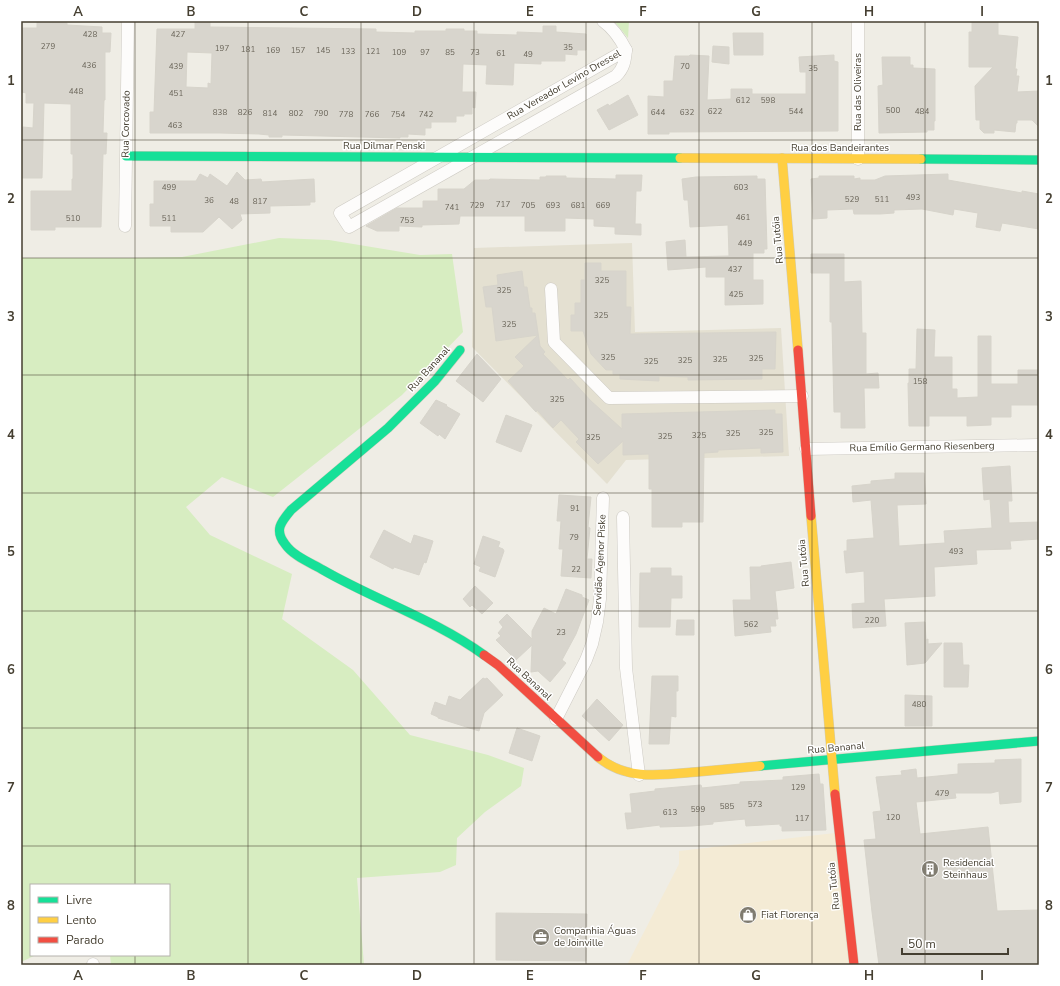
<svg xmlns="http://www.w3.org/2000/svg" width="1060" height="986" font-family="'Nunito Sans',sans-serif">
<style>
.residential{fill:#e4e0d1}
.commercial{fill:#f4ebd5}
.green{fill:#d7edc1}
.building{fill:#d8d5cd;stroke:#d7d4cb;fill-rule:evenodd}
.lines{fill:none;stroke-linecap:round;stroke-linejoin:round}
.street-casing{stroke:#cdcac3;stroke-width:13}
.fast-casing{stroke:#cfccbb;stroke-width:10}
.slow-casing{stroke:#cfccbb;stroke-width:10}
.jam-casing{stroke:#cfccbb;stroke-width:10}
.street{stroke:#fdfcfb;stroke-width:12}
.fast{stroke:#16e098;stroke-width:9}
.slow{stroke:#ffcf43;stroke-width:9}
.jam{stroke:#f24e42;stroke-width:9}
.grid{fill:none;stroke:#453f31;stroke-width:1;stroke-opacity:0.55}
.labels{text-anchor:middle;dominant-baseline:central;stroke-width:3;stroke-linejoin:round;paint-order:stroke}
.number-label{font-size:8px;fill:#6a6559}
.street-label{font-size:10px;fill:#453f31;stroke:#fff}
.poi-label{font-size:10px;fill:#453f31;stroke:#fff;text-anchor:start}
.neatline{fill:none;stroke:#453f31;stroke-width:1.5}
.grid-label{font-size:13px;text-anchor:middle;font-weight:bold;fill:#453f31}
</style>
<rect width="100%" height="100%" fill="#efede5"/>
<polygon class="residential" points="632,243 635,332 781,328 789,456 626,460 607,484 472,347 474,248"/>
<polygon class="commercial" points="835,833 850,965 627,965 679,864 679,851"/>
<g class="green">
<polygon points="614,21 629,21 628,38"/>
<polygon points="279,238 329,240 420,255 452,254 463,332 402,395 273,497 222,477 186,507 210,535 292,574 282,619 353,670 410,735 488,755 524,768 521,786 485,812 457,838 456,865 440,872 357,878 364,965 111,965 110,955 169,955 169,885 31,885 31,955 36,955 21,962 21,258 133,258 182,257"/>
</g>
<g class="building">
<path d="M 195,21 L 210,21 L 210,27 L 376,29 L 376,32 L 415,33 L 415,31 L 446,31 L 446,29 L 464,29 L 464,31 L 477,31 L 477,34 L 517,35 L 517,32 L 543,33 L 543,26 L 556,26 L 556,32 L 586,34 L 586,50 L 577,50 L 577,55 L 565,54 L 565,61 L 541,61 L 541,64 L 514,63 L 513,85 L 486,84 L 487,65 L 463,64 L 462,92 L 476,92 L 475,108 L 472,107 L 472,114 L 464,114 L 464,116 L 456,116 L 456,122 L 431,122 L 431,128 L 425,128 L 425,135 L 408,134 L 408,137 L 400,137 L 400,138 L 282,135 L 282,137 L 269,137 L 269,135 L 259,134 L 220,133 L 150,133 L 150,112 L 154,112 L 157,29 L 195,29 ZM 187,52 L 212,53 L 211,84 L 208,83 L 208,88 L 186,87 Z"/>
<polygon points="972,21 998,21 998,35 1018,37 1015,69 1017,69 1016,76 1019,76 1017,92 1039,91 1039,127 1032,120 1017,120 1017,123 1016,123 1015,132 994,130 994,133 984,133 980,129 980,120 976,120 975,86 993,67 969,67 969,32 972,32"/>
<polygon points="37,22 67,23 67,25 102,27 102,33 111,33 110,52 105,52 105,100 104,100 103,133 107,133 106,154 103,154 101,227 55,227 55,230 31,230 31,191 72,191 72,179 73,179 73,154 71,154 71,104 44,103 42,178 21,178 23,127 33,128 34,103 26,103 26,93 22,92 21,28 37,28"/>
<polygon points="733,33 763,33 763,55 734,55"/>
<polygon points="713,46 729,47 729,64 712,62"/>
<polygon points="690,55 709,56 707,100 731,99 731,89 752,89 752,94 806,94 806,72 800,72 799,57 834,55 834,61 838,62 838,131 669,132 669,134 648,134 648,96 664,97 664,81 673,81 675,56 689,56"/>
<polygon points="882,57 910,57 910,65 913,65 913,68 935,69 935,121 934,121 934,130 927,130 927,132 879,133 878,86 883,85"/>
<polygon points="628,95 638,115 609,130 597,110 608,104 609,106"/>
<polygon points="237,172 245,180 261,179 262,182 314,179 315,202 310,202 310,205 270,206 270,213 240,214 242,220 232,229 219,217 203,232 171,232 171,226 150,226 150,204 154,204 154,181 196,181 200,174 208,178 210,174 227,186"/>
<polygon points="948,174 948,180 1022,193 1022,191 1039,194 1039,229 1002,223 1000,231 976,227 978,213 954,209 953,215 922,209 894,210 894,213 880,214 854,214 853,209 827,210 827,218 813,219 811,179 819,178 819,176 854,176 854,179 860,178 860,180 875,180 885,176"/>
<polygon points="616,175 642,175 641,191 636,191 635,224 641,224 641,235 615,234 615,227 594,226 594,219 565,218 565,231 525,231 525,216 460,216 459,224 422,225 422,227 399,226 399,231 377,231 366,226 397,208 423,208 423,201 438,201 438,189 464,189 475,180 489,180 490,179 540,180 540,177 546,177 546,176 566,176 566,178 616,179"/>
<polygon points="757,176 757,179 765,179 767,249 764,249 764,253 753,253 753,280 763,280 763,304 725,305 725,277 706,277 706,267 668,270 666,242 685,240 686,257 729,256 728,225 690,227 688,200 684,200 682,179 696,177"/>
<polygon points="811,254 844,254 844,282 861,281 862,333 866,333 866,374 878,373 879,388 864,388 865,428 841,428 841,412 834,412 832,322 830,322 830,273 811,273"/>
<polygon points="585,263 601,263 601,271 626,271 626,307 631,307 630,334 776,332 775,369 762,369 762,379 688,380 688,377 659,376 659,381 620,379 620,374 613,374 613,370 606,370 591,354 583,331 571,331 571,315 575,315 575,303 581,303 581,280 585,280"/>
<polygon points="522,271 524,287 527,287 530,308 532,308 532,313 535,313 540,346 545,352 543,354 568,380 570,378 591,401 622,429 622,414 775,410 775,414 782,414 783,452 761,453 761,448 718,450 718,452 704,453 703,522 682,522 682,527 652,527 652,489 649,489 649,454 623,455 623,441 598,464 576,442 579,439 561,420 553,428 537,410 536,412 508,381 524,366 515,357 538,335 496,341 492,307 486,307 483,287 498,285 497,275"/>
<polygon points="917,329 935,330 934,357 952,357 952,389 957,389 957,398 978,397 978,336 991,336 991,384 1018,384 1018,370 1039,370 1039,405 1011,405 1011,417 991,417 991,425 967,426 967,416 929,416 929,426 909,426 908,383 909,383 909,369 916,369"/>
<polygon points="477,354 501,379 483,402 456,381"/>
<polygon points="436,400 447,405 446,406 460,414 445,439 439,434 438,436 420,423"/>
<polygon points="506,415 532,425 521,452 496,442"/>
<polygon points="1010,466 1012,501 1008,501 1009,523 1039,522 1039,539 1010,541 1011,549 976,550 977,564 934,567 935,596 884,599 886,626 853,628 852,604 865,603 864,571 846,573 844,551 847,551 847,540 874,538 871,500 853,502 852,486 871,484 871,481 895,479 895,473 924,473 926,504 897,505 899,546 945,543 944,531 992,528 990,499 984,500 982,468"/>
<polygon points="559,495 591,497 588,527 590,528 587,559 592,559 591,578 561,576 563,549 559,549 561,521 557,521"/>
<polygon points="384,530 411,544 414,535 433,541 426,563 424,562 419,575 394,567 393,569 370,557"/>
<polygon points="483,536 500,542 498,547 503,549 504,551 495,577 479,571 481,567 474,564"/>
<polygon points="791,562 794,588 775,591 778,619 775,619 776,626 770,626 771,632 735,636 733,600 751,600 750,567 761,567 761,566"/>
<polygon points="651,568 671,568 671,576 682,576 682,598 671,598 670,627 639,627 640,573 651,573"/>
<polygon points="475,586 493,603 482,614 472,605 470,607 463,599"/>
<polygon points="566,589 582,595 582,597 589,600 576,634 562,660 566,663 550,682 538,671 531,672 532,645 516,660 496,640 501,636 498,633 503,627 499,622 507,614 532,639 532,631 544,608 556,614"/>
<polygon points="677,620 694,620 694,635 676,635"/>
<polygon points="925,622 926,640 928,639 928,644 942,643 925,663 907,665 905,623"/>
<polygon points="944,643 962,643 963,665 969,665 968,687 944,687"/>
<polygon points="652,676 678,676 678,691 676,691 676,717 671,716 669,744 649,744"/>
<polygon points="483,678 485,679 487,678 503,695 484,713 479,731 438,718 438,717 431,714 435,702 446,706 449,696 460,700"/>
<polygon points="905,695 932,696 932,726 905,726"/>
<polygon points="597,699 623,725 609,741 582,716"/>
<polygon points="517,728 540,736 532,761 509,753"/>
<polygon points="1021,759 1021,802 1000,804 999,791 991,793 955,793 956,798 916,802 920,834 988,827 997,911 1039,910 1039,965 879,965 872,912 864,840 876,839 873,812 881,811 876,777 902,775 901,771 916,769 917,778 958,774 958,764 995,763 995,760"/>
<polygon points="819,774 820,784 823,784 826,830 782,831 782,826 780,826 780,824 746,826 745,819 713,822 713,824 692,826 660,827 660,825 627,829 625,813 632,813 630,794 655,791 655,789 701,785 702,788 740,784 740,782 783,780 783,777"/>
<polygon points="496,913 587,914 586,961 496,960"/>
</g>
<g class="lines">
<g class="street-casing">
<g id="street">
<path d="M 603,21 C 614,29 620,38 626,50"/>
<polyline points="858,21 858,159"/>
<path d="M 626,50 C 625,61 624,68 616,76 L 349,227 L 340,213 Z"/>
<polyline points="125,226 128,21"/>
<polyline points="551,289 554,342 609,398 802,396"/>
<polyline points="806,449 1039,445"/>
<polyline points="623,517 626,668 639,775"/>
<polyline points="556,719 586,660 592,644 597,622 600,599 603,498"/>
<polyline points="93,964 93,965"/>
</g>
</g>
<g class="fast-casing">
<g id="fast">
<polyline points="126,156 680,158"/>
<polyline points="921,159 1039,160"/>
<path d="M 460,350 L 435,381 L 388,428 L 291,510 C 281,522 274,530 285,544 C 293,556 311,563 323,570 C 375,600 434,619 484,655"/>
<polyline points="760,766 1039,741"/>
</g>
</g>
<g class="slow-casing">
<g id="slow">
<polyline points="680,158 921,159"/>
<polyline points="782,158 798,350"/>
<polyline points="811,516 835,794"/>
<path d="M 598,757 C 626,781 662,775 696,772 C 717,770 739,768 760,766"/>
</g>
</g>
<g class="jam-casing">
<g id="jam">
<polyline points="798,350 811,516"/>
<polyline points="484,655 498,665 598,757"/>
<polyline points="835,794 854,965"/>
</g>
</g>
<use href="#street" class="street"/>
<use href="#fast" class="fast"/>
<use href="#slow" class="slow"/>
<use href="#jam" class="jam"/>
</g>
<path class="grid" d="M 135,21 L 135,885M 248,21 L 248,965M 361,21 L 361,965M 474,21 L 474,965M 586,21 L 586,965M 699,21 L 699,965M 812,21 L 812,965M 925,21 L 925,965M 21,140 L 1039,140M 21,258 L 1039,258M 21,375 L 1039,375M 21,493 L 1039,493M 21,611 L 1039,611M 21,728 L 1039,728M 21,846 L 1039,846M 135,955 L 135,965"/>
<defs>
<g id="building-disc" transform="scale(0.9)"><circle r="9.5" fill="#807c70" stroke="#fff"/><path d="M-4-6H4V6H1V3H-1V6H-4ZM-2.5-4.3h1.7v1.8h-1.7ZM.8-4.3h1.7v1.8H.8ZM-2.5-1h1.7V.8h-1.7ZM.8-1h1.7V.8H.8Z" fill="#fff"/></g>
<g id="shop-disc" transform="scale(0.9)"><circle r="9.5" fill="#807c70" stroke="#fff"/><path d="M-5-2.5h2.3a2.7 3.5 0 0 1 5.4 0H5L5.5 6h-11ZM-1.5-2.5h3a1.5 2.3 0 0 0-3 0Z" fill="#fff"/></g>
<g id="office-disc" transform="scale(0.9)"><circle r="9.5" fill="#807c70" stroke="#fff"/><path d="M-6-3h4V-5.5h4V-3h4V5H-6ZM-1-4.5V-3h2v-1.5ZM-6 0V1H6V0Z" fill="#fff"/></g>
</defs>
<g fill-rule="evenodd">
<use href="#building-disc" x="930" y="869"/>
<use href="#shop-disc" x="748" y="915"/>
<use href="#office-disc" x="541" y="937"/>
</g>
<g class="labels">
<g class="number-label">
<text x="90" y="34">428</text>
<text x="178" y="34">427</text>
<text x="48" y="46">279</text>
<text x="568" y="47">35</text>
<text x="222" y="48">197</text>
<text x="248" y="49">181</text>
<text x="273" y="50">169</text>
<text x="298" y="50">157</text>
<text x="323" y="50">145</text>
<text x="348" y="51">133</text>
<text x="373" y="51">121</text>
<text x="399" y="52">109</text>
<text x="425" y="52">97</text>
<text x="450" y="52">85</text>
<text x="475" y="52">73</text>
<text x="501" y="53">61</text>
<text x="528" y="54">49</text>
<text x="89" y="65">436</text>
<text x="176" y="66">439</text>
<text x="685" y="66">70</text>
<text x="813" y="68">35</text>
<text x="76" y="91">448</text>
<text x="176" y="93">451</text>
<text x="743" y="100">612</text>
<text x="768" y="100">598</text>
<text x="893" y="110">500</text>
<text x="715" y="111">622</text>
<text x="796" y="111">544</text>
<text x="922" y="111">484</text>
<text x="220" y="112">838</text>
<text x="245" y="112">826</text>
<text x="658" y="112">644</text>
<text x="687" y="112">632</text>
<text x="270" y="113">814</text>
<text x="296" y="113">802</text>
<text x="321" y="113">790</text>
<text x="346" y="114">778</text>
<text x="372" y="114">766</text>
<text x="398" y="114">754</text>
<text x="426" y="114">742</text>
<text x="175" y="125">463</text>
<text x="169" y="187">499</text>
<text x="741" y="187">603</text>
<text x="913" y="197">493</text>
<text x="852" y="199">529</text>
<text x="882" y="199">511</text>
<text x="209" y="200">36</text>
<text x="234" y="201">48</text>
<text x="260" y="201">817</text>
<text x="503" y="204">717</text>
<text x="477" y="205">729</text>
<text x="528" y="205">705</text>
<text x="553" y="205">693</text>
<text x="578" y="205">681</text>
<text x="603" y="205">669</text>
<text x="452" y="207">741</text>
<text x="743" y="217">461</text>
<text x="73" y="218">510</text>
<text x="169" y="218">511</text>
<text x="407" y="220">753</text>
<text x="745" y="243">449</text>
<text x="735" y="269">437</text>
<text x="602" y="280">325</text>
<text x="504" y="290">325</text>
<text x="736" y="294">425</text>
<text x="601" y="315">325</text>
<text x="509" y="324">325</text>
<text x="608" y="357">325</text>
<text x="756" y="358">325</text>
<text x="720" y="359">325</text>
<text x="685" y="360">325</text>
<text x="651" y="361">325</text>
<text x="920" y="381">158</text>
<text x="557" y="399">325</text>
<text x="766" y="432">325</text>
<text x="733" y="433">325</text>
<text x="699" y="435">325</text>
<text x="665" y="436">325</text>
<text x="593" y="437">325</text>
<text x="575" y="508">91</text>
<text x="574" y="537">79</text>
<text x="956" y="551">493</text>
<text x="576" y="569">22</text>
<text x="872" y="620">220</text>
<text x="751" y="624">562</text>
<text x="561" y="632">23</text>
<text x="919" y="704">480</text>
<text x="798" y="787">129</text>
<text x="942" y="793">479</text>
<text x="755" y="804">573</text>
<text x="727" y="806">585</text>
<text x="698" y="809">599</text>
<text x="670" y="812">613</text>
<text x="893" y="817">120</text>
<text x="802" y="818">117</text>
</g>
<g class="street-label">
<text transform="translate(564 85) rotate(-30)">Rua Vereador Levino Dressel</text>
<text transform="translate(858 92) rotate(-90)">Rua das Oliveiras</text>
<text transform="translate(126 124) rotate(-89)">Rua Corcovado</text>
<text x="384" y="146">Rua Dilmar Penski</text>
<text x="840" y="148">Rua dos Bandeirantes</text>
<text transform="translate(778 240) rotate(-95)">Rua Tutóia</text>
<text transform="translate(429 369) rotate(-48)">Rua Bananal</text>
<text transform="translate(922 447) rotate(-1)">Rua Emílio Germano Riesenberg</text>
<text transform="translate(804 563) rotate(-95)">Rua Tutóia</text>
<text transform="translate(600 565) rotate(-87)">Servidão Agenor Piske</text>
<text transform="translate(529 679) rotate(43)">Rua Bananal</text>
<text transform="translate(836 748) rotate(-5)">Rua Bananal</text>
<text transform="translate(834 886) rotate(-96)">Rua Tutóia</text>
</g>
<g class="poi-label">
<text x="943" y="863">Residencial<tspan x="943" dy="12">Steinhaus</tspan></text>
<text x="761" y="915">Fiat Florença</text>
<text x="554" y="931">Companhia Águas<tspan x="554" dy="12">de Joinville</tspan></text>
</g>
</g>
<rect width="1060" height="986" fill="none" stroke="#ffffff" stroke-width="44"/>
<rect x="30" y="884" width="140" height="72" fill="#ffffff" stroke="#b5b2ad"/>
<rect x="38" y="897" width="20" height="6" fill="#16e098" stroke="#b5b2ad"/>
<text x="66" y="904" font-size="12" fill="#453f31">Livre</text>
<rect x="38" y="917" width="20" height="6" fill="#ffcf43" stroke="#b5b2ad"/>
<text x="66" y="924" font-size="12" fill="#453f31">Lento</text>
<rect x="38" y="937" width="20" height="6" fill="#f24e42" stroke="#b5b2ad"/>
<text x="66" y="944" font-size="12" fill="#453f31">Parado</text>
<path d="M902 948v6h106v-6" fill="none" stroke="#453f31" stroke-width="2"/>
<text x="908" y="948" font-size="12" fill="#453f31" stroke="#ffffff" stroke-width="3" paint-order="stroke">50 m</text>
<rect x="22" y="22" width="1016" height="942" class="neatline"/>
<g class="grid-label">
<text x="78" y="16">A</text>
<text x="191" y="16">B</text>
<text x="304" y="16">C</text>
<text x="417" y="16">D</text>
<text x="530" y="16">E</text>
<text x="643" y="16">F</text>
<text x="756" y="16">G</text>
<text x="869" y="16">H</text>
<text x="982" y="16">I</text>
<text x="11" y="85">1</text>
<text x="1049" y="85">1</text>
<text x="11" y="203">2</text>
<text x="1049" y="203">2</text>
<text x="11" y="321">3</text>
<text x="1049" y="321">3</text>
<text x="11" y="439">4</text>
<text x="1049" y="439">4</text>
<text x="11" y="556">5</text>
<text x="1049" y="556">5</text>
<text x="11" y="674">6</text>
<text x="1049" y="674">6</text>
<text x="11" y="792">7</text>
<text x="1049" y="792">7</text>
<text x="11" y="910">8</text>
<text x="1049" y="910">8</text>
<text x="78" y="980">A</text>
<text x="191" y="980">B</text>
<text x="304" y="980">C</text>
<text x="417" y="980">D</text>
<text x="530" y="980">E</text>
<text x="643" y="980">F</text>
<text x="756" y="980">G</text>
<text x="869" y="980">H</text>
<text x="982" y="980">I</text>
</g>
</svg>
